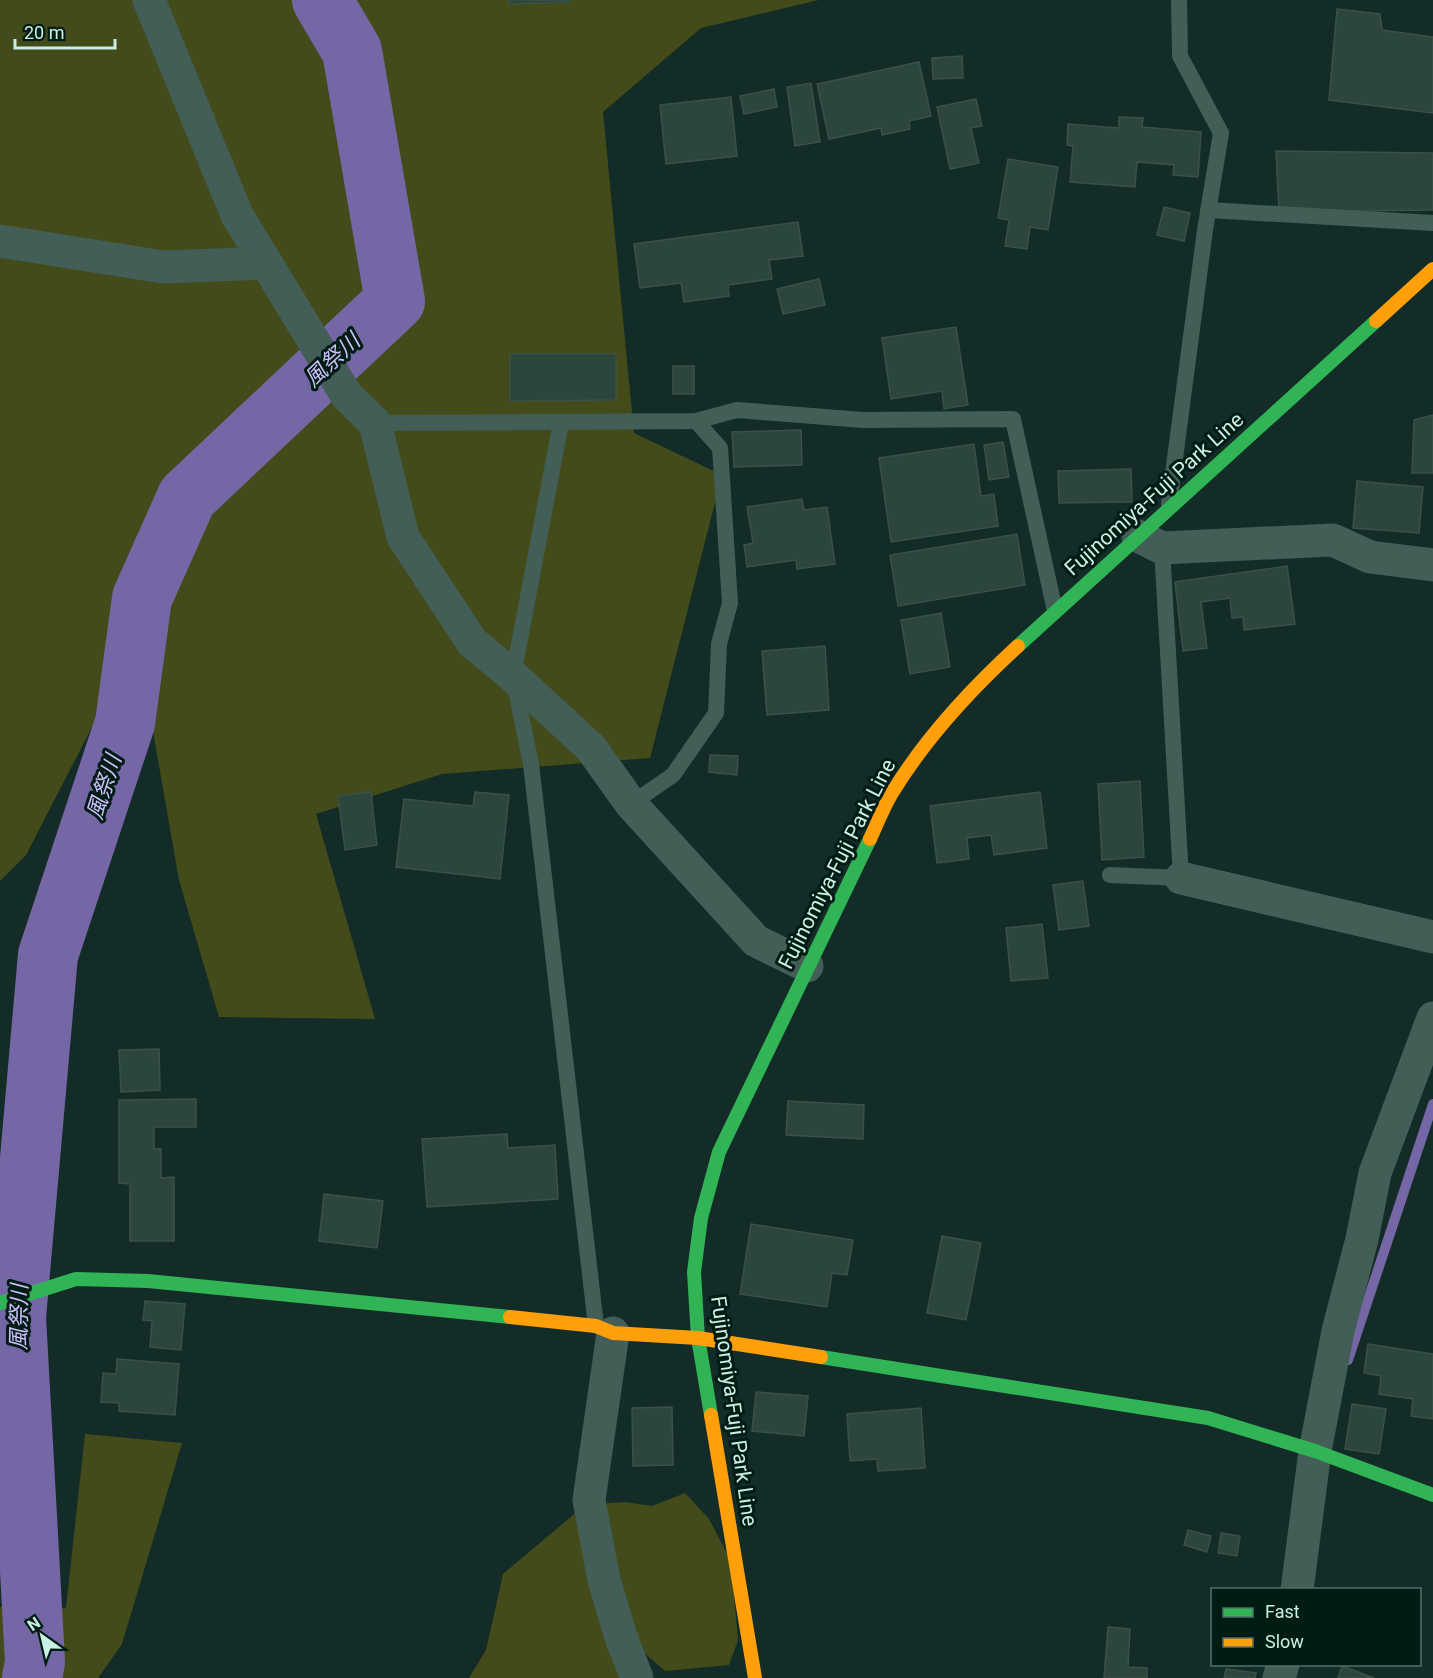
<svg xmlns="http://www.w3.org/2000/svg" width="1433" height="1678" font-family="Roboto,'Noto Sans JP',sans-serif">
<style>
.green{fill:#444b1a}
.lines{fill:none;stroke-linecap:round;stroke-linejoin:round}
.stream{stroke:#7567a6;stroke-width:10}
.river{stroke:#7567a6;stroke-width:60}
.building{fill:#2d463d;stroke:#3b5047;stroke-width:1.5}
.lane{stroke:#425e57;stroke-width:16}
.street{stroke:#425e57;stroke-width:33}
.fast{stroke:#30b455;stroke-width:14}
.slow{stroke:#ff9f0a;stroke-width:14}
.labels{text-anchor:middle;dominant-baseline:central;stroke-width:6;stroke-linejoin:round;paint-order:stroke}
.street-label{font-size:21px;fill:#caefe4;stroke:#001c15}
.water-label{font-size:22px;font-style:italic;fill:#cec0fb;stroke:#001c15}
</style>
<rect width="100%" height="100%" fill="#142c27"/>
<g class="green">
<polygon points="0,0 819,0 701,28 603,112 634,433 722,475 650,758 442,774 316,814 375,1019 219,1017 179,880 137,640 26,855 0,881"/>
<polygon points="85,1434 182,1443 122,1644 98,1678 0,1678 0,1607 66,1608"/>
<polygon points="685,1493 709,1519 731,1561 738,1640 729,1665 665,1671 641,1650 634,1678 469,1678 486,1650 503,1574 585,1505 625,1502 652,1506"/>
</g>
<g class="lines">
<polyline class="stream" points="1348,1360 1433,1104"/>
<polyline class="river" points="32,1678 35,1662 16,1317 48,955 125,723 142,598 187,497 395,301 352,51 322,0"/>
</g>
<g class="building">
<polygon points="509,0 570,0 570,2 509,4"/>
<polygon points="1337,9 1380,14 1382,30 1433,37 1433,113 1329,100"/>
<polygon points="962,56 963,78 933,79 932,58"/>
<polygon points="919,62 931,116 909,121 910,129 882,135 881,128 829,139 817,84"/>
<polygon points="811,83 820,142 795,146 787,87"/>
<polygon points="774,89 777,107 744,114 740,96"/>
<polygon points="731,97 737,156 666,164 660,105"/>
<polygon points="976,99 982,126 971,128 979,163 950,169 937,107"/>
<polygon points="1119,117 1143,118 1142,127 1201,132 1198,177 1173,175 1174,165 1137,162 1135,187 1070,182 1073,146 1067,145 1068,124 1119,128"/>
<polygon points="1276,151 1433,153 1433,210 1279,212"/>
<polygon points="1008,159 1058,167 1048,230 1030,227 1027,249 1005,246 1009,220 998,218"/>
<polygon points="1164,207 1190,213 1184,241 1157,235"/>
<polygon points="798,222 803,256 769,260 772,279 728,285 729,296 684,302 681,283 640,288 634,244"/>
<polygon points="819,279 825,305 783,314 777,289"/>
<polygon points="956,327 968,405 944,409 942,391 891,399 882,338"/>
<polygon points="510,354 616,354 616,400 510,401"/>
<rect x="673" y="366" width="21" height="28"/>
<polygon points="1433,415 1433,473 1412,473 1414,420"/>
<polygon points="801,430 802,465 734,467 732,432"/>
<polygon points="1003,442 1009,477 989,480 984,445"/>
<polygon points="974,444 981,496 994,494 998,526 891,542 879,458"/>
<polygon points="1131,469 1132,502 1059,503 1058,471"/>
<polygon points="1357,481 1423,487 1419,533 1353,528"/>
<polygon points="802,499 804,510 827,507 835,564 797,569 796,560 747,567 744,545 753,543 747,507"/>
<polygon points="1017,534 1025,585 898,606 890,555"/>
<polygon points="1287,566 1295,624 1244,630 1243,617 1232,618 1230,598 1201,602 1207,648 1183,651 1175,582"/>
<polygon points="941,613 950,667 910,674 901,620"/>
<polygon points="825,646 829,710 767,715 762,651"/>
<polygon points="710,755 738,756 737,775 709,772"/>
<polygon points="1140,781 1144,857 1102,860 1098,784"/>
<polygon points="371,792 377,845 345,850 338,796"/>
<polygon points="475,792 509,795 500,879 396,867 404,799 473,806"/>
<polygon points="1040,792 1047,848 994,855 991,835 967,838 969,859 937,863 930,806"/>
<polygon points="1083,881 1089,926 1059,930 1053,885"/>
<polygon points="1042,924 1048,978 1011,981 1006,928"/>
<polygon points="159,1049 160,1090 121,1092 119,1050"/>
<polygon points="196,1099 196,1127 154,1127 154,1149 161,1149 161,1178 174,1177 174,1241 130,1241 130,1184 119,1183 119,1100"/>
<polygon points="788,1101 864,1105 863,1139 786,1135"/>
<polygon points="507,1134 508,1148 555,1145 558,1199 427,1207 422,1139"/>
<polygon points="324,1194 383,1201 377,1248 319,1241"/>
<polygon points="751,1224 853,1240 847,1275 832,1273 827,1307 740,1294"/>
<polygon points="942,1236 981,1243 966,1320 927,1313"/>
<polygon points="145,1301 185,1304 181,1350 150,1347 152,1321 143,1320"/>
<polygon points="1368,1344 1433,1354 1433,1419 1411,1416 1413,1399 1379,1394 1381,1376 1364,1373"/>
<polygon points="117,1359 179,1364 175,1415 119,1411 119,1403 101,1402 103,1373 116,1374"/>
<polygon points="756,1392 808,1396 804,1436 752,1431"/>
<polygon points="1352,1404 1386,1409 1379,1454 1345,1449"/>
<polygon points="672,1407 673,1465 633,1466 632,1408"/>
<polygon points="921,1408 925,1468 878,1471 877,1459 850,1461 847,1414"/>
<polygon points="1188,1530 1211,1536 1207,1552 1184,1545"/>
<polygon points="1221,1533 1240,1536 1237,1556 1218,1553"/>
<polygon points="1108,1627 1130,1629 1128,1667 1147,1668 1147,1678 1104,1678"/>
<polygon points="1342,1666 1374,1678 1338,1678"/>
<polygon points="1226,1669 1256,1673 1255,1678 1224,1678"/>
</g>
<g class="lines">
<g class="lane">
<polyline points="1208,210 1433,223"/>
<polyline points="561,422 513,676 531,764 596,1326"/>
<polyline points="375,423 696,421 737,410 863,420 1013,419 1055,611"/>
<polyline points="1169,504 1205,230 1221,133 1180,56 1179,0"/>
<polyline points="631,804 673,775 716,713 719,644 730,603 720,448 696,421"/>
<polyline points="1110,875 1181,878 1162,548"/>
</g>
<g class="street">
<polyline points="149,0 237,215 347,396 375,423 403,537 472,642 513,676 591,748 631,804 756,941 807,966"/>
<polyline points="0,241 163,267 266,263"/>
<polyline points="1138,536 1162,548 1333,540 1370,557 1433,565"/>
<polyline points="1181,878 1433,937"/>
<polyline points="613,1333 589,1500 604,1580 621,1637 637,1678"/>
<polyline points="1297,1590 1315,1451 1338,1331 1362,1239 1375,1173 1433,1018"/>
<polyline points="1279,1678 1283,1664"/>
</g>
<g class="fast">
<polyline points="1018,646 1376,321"/>
<polyline points="0,1303 76,1279 148,1281 510,1317"/>
<polyline points="821,1357 1208,1418 1315,1451 1433,1495"/>
<polyline points="711,1415 698,1338 694,1272 701,1218 719,1152 870,839"/>
</g>
<g class="slow">
<polyline points="1376,321 1433,269"/>
<path d="M 870,839 C 877,824 883,808 892,793 C 926,737 970,690 1018,646"/>
<polyline points="510,1317 596,1326 613,1333 698,1338 821,1357"/>
<polyline points="711,1415 755,1678"/>
</g>
</g>
<g class="labels">
<g class="street-label">
<text transform="translate(1154 494) rotate(-42)">Fujinomiya-Fuji Park Line</text>
<text transform="translate(837 864) rotate(-63)">Fujinomiya-Fuji Park Line</text>
<text transform="translate(734 1411) rotate(82)">Fujinomiya-Fuji Park Line</text>
</g>
<g class="water-label">
<text transform="translate(332 360) rotate(-43)">風祭川</text>
<text transform="translate(104 787) rotate(-72)">風祭川</text>
<text transform="translate(19 1317) rotate(-89)">風祭川</text>
</g>
</g>
<rect x="1211" y="1588" width="210" height="78" fill="#001c15" stroke="#517068" stroke-width="1.5"/>
<rect x="1223" y="1608" width="30" height="9" fill="#30b455" stroke="#517068" stroke-width="1.5"/>
<text x="1265" y="1618" font-size="18" fill="#caefe4">Fast</text>
<rect x="1223" y="1638" width="30" height="9" fill="#ff9f0a" stroke="#517068" stroke-width="1.5"/>
<text x="1265" y="1648" font-size="18" fill="#caefe4">Slow</text>
<g transform="translate(42 1636) rotate(326)" stroke="#001c15" stroke-width="4.5" paint-order="stroke">
<path d="M0-4.5L10 22L0 15L-10 22Z" fill="#caefe4"/>
<text y="-9" font-size="16" font-weight="bold" text-anchor="middle" fill="#caefe4">N</text>
</g>
<path d="M15 39v9h100v-9" fill="none" stroke="#caefe4" stroke-width="3"/>
<text x="24" y="39" font-size="18" fill="#caefe4" stroke="#001c15" stroke-width="4.5" paint-order="stroke">20 m</text>
</svg>
